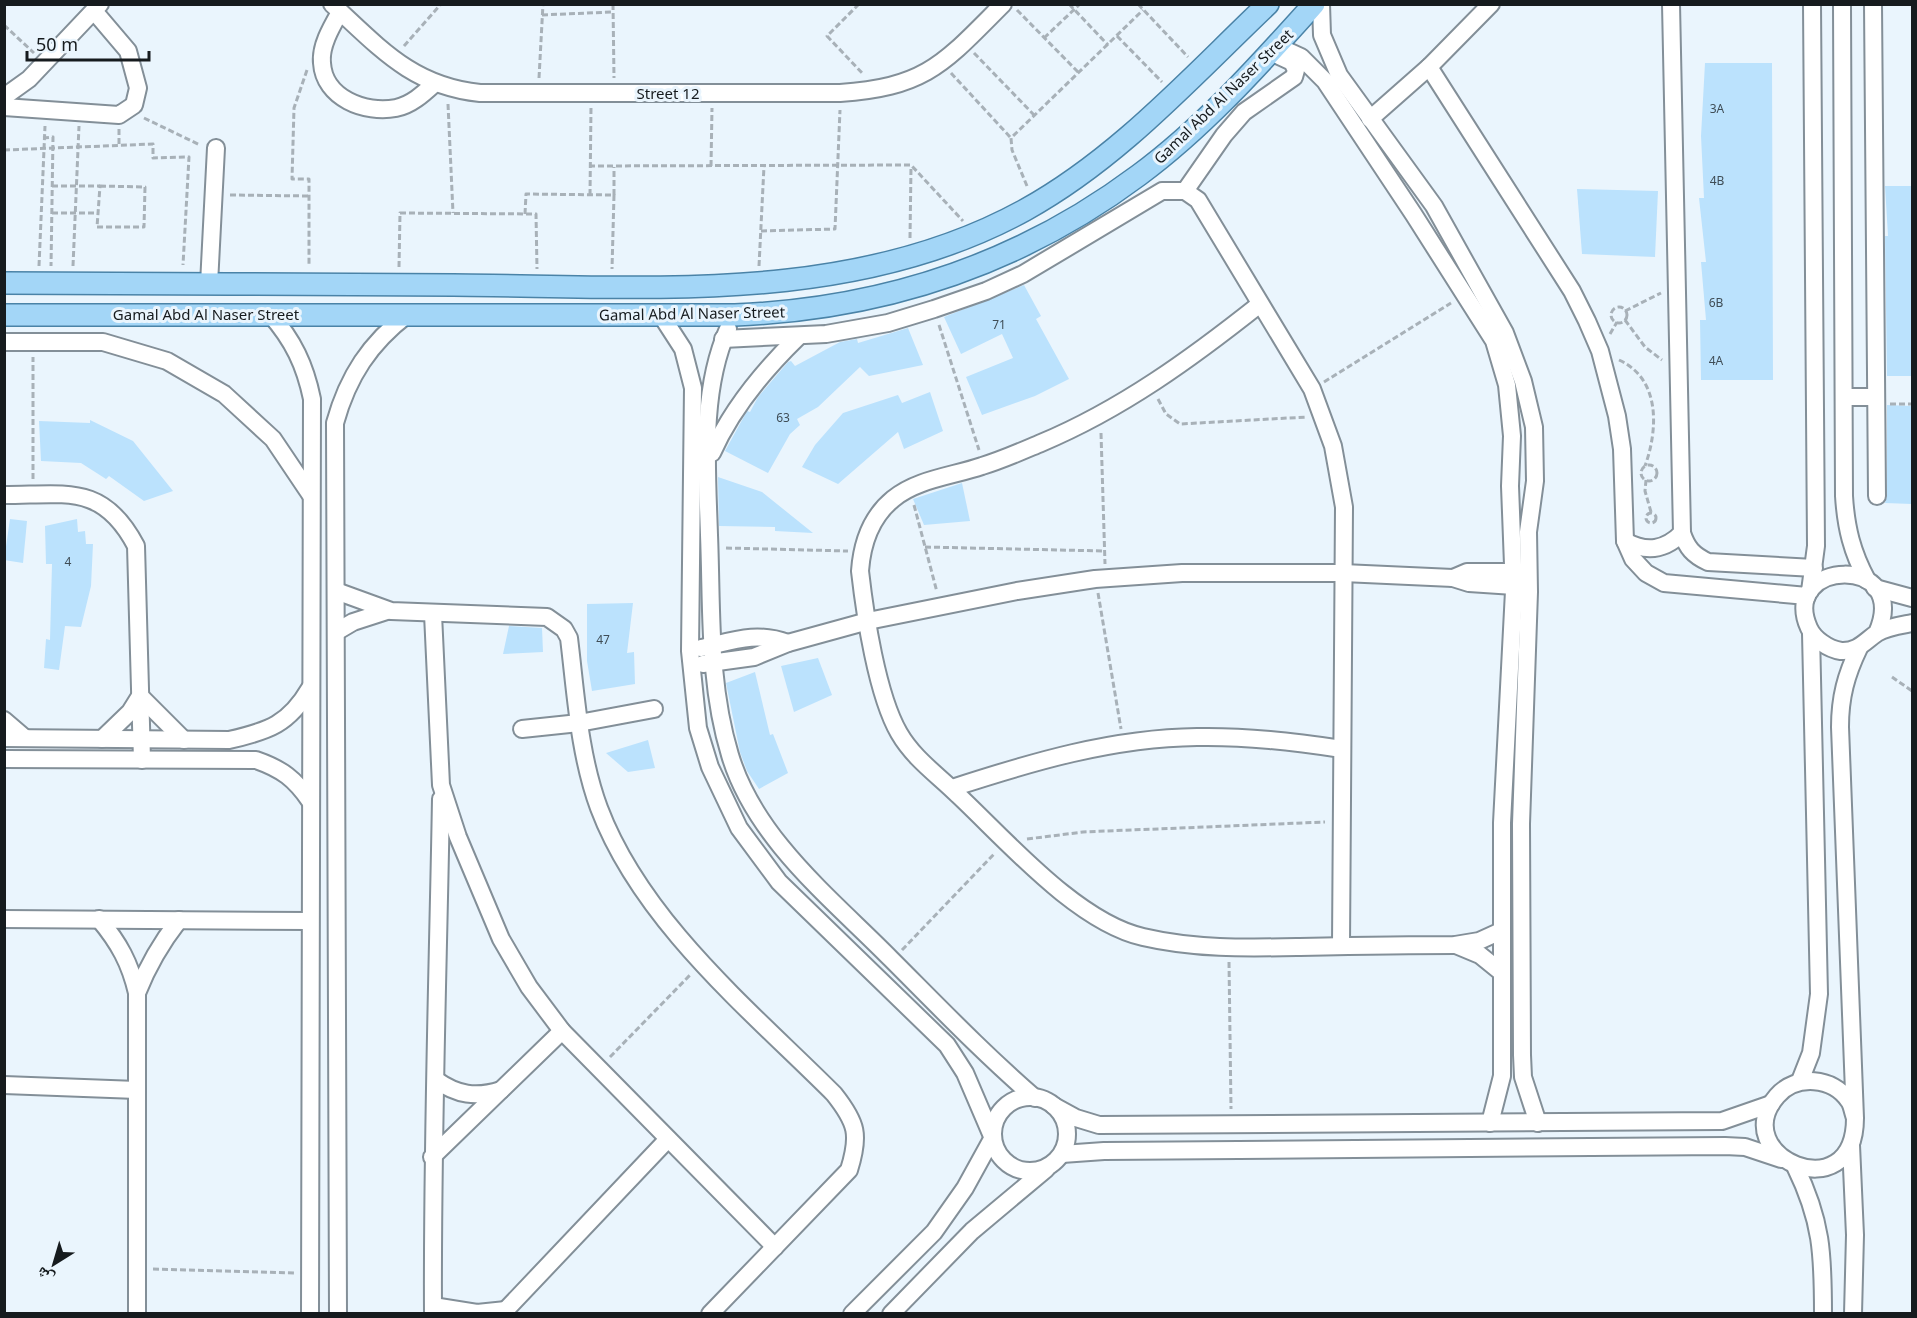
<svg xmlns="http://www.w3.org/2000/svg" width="1917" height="1318" font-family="'Noto Sans','Noto Naskh Arabic',sans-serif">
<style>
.building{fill:#bbe2fd}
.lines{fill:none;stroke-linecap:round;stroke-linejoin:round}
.minor-casing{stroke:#838f98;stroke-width:20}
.major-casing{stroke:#4a83a7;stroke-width:24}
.path{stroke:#a8b1b8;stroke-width:3;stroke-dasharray:6 3;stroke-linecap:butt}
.minor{stroke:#fff;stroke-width:16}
.major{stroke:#a3d6f7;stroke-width:21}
.labels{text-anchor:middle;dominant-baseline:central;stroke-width:6;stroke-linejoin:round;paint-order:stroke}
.number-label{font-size:12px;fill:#3f4d56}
.street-label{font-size:15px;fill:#161b1e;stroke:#eaf5fd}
</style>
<rect width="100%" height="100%" fill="#eaf5fd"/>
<g class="building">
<polygon points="1705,63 1772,63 1773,380 1701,380 1700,320 1706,320 1701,262 1706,262 1699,198 1704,198 1701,136"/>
<polygon points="1885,186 1912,186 1912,376 1887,376 1885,236 1888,236"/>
<polygon points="1577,189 1658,191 1655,257 1582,254"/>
<polygon points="1024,285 1041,316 1036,319 1069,379 1035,396 982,415 966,377 1013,358 1002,334 961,354 944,317"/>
<polygon points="908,328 923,365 869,376 860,367 818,407 797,419 800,425 790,434 768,473 725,451 747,411 750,412 758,397 788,362 791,361 795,366 840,342 857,339 858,343"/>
<polygon points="930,392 943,431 904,449 898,432 838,484 802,467 815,445 843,413 898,395 902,403"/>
<polygon points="1887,405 1912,406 1912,504 1885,503 1887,496"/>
<polygon points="90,420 133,441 173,491 144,501 109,476 106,479 81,463 41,461 39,421 90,423"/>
<polygon points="718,477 762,492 813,533 775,531 775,527 719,526"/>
<polygon points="962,483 970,521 924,525 913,499"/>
<polygon points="10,519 27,521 23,563 4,560"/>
<polygon points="77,519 78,532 85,531 86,544 93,544 91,586 81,627 65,626 59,670 44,668 46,639 50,640 52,564 46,564 45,526"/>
<polygon points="633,603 627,653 634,652 635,684 592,691 587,661 587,604"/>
<polygon points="509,626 542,628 543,652 503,654"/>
<polygon points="818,658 832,695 794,712 781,666"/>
<polygon points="755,672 770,735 773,734 788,773 759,789 747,771 740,752 726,683"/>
<polygon points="648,740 655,768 628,772 606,753"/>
</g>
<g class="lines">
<g class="minor-casing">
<g id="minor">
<path d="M 332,4 C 380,48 412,86 480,93 L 840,93 C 927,87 944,63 1003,4"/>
<polyline points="1321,4 1322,35 1339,75 1434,206 1505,333 1523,381 1534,427 1535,481 1528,532 1529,592 1521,824 1522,1055 1523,1077 1538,1123"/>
<path d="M 1671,4 L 1682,533 C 1687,548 1693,555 1708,562 L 1814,568"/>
<path d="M 1842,4 L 1844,496 C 1846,528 1852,552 1867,580"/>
<polyline points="1873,4 1877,496"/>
<path d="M 340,12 C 332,26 320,46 322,63 C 324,98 365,114 396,108 C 411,105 423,94 434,84"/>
<polyline points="1277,46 1301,57 1325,81 1414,215 1494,341 1507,385 1512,436 1510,486 1514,591 1502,823 1502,1076 1490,1123"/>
<polyline points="1429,67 1572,291 1587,321 1600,351 1617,416 1622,449 1625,541 1633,559 1646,573 1664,583 1807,596"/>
<polyline points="4,97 29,79 100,4"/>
<polyline points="4,107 119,115 134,105 138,88 128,51 94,11"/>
<polyline points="1370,119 1429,67 1491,4"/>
<polyline points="1185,191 1224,135 1244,112 1294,77 1296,70 1292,62 1279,56"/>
<polyline points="209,284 216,148"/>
<path d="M 1260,304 C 1192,358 1122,409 1041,443 C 1022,451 1002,460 982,466 C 953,476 917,479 893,499 C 871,517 862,543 860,571 C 865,615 877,695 899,733 C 914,759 938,775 958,795 C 1007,841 1077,922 1143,937 C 1194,949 1245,948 1297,947 C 1350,946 1402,945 1455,945 L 1479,941 L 1501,931"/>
<path d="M 270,314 C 293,340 305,365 312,399 L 310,1314"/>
<polyline points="661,315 683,349 693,388 690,651 698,728 710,767 739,828 779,882 947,1045 965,1073 992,1136"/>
<path d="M 728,329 C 700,392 707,468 709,535 C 712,609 708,683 730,755 C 755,839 832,899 891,959 C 938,1006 984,1054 1035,1098"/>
<polyline points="723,339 826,334 888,323 934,309 986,291 1023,274 1162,191 1185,191 1198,200 1312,389 1333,446 1344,507 1341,946"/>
<polyline points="4,342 103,342 167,361 224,394 273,439 310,494"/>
<polyline points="1844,397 1876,397"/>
<path d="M 712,453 C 732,408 763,371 798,337"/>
<path d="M 4,495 C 66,495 103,483 136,546 L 142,760"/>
<path d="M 1625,541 C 1647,553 1665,550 1682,533"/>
<polyline points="1453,578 1467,572 1513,572"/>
<polyline points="1875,588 1912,598"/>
<path d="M 336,591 L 391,611 L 547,617 L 564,629 L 569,638 C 576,695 579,754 599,808 C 642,922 750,1010 834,1094 C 857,1123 860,1135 849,1170 L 710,1314"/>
<polyline points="1810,591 1816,546 1812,4"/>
<polyline points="433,614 441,785 458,837 501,939 529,987 562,1031 775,1247"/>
<polyline points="336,632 353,622 387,611"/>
<path d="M 1877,633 C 1912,553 1778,559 1809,628 C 1814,639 1828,649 1841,651 C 1858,652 1865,641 1877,633 C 1886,627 1902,625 1912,623"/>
<path d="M 701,648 C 732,641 756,631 788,643"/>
<polyline points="703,664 754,657 788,643 868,621 1017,591 1095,579 1182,573 1343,573 1453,578 1469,583 1514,586"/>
<polyline points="4,720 25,738"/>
<polyline points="522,729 579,723 654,709"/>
<path d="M 4,738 L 229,740 C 269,731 289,724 310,688"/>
<polyline points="102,739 130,712 140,696 184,740"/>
<path d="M 4,759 L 256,760 C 282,769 295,779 310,801"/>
<path d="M 952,788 C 1032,762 1112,738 1197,737 C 1246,736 1294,742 1342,749"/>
<polyline points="4,919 310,921"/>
<path d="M 99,919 C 119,943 130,963 137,993 L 137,1314"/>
<polyline points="1456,945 1480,955 1501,972"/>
<path d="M 137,993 C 148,965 161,943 179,920"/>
<path d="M 436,1080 C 457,1095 476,1098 501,1090"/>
<polyline points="1800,1081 1811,1053 1819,994 1811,633"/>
<polyline points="4,1085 137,1090"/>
<circle cx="1030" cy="1134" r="37"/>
<polyline points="1054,1106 1076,1118 1099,1125 1722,1121 1771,1104"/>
<path d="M 1855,1118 C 1853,1113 1852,1105 1849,1101 C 1833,1077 1796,1074 1777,1096 C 1725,1156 1855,1213 1855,1118 L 1840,727 C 1840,697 1846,675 1859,648"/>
<polyline points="1851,1145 1855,1235 1853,1314"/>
<polyline points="1062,1154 1104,1151 1725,1146 1745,1147 1781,1159"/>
<polyline points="432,1157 562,1031"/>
<path d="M 1795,1166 C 1822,1221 1823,1254 1823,1314"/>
<polyline points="433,1306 477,1313 506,1310"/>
<path d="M 338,1314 L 335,423 C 348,376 370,343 408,314"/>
<path d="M 433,1314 C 432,1142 438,970 441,799"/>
<polyline points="502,1314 668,1139"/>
<polyline points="852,1314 934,1232 965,1188 992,1139"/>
<polyline points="891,1314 972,1231 1046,1169"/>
</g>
</g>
<g class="major-casing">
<g id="major">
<path d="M 4,283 C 154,284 303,284 453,285 C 645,286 851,306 1025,210 C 1119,158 1191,77 1268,4"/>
<path d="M 4,315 L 735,315 C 883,309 1020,264 1139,175 C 1204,127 1260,64 1314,4"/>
</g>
</g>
<g class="path">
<polyline points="613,4 614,78"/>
<polyline points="859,4 827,36 863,74"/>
<polyline points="1069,4 1108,45"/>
<polyline points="1138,4 1188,57"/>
<polyline points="1017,10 1079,73"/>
<polyline points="542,15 613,12"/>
<polyline points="4,25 34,53"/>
<polyline points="1117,36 1162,82"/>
<polyline points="1044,38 1080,4"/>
<polyline points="404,46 441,4"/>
<polyline points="974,53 1035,116"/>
<polyline points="307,70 294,108 292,179 309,179 309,266"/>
<polyline points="951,73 1011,138"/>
<polyline points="539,78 543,4"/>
<polyline points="448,104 453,213"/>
<polyline points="144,118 200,145"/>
<polyline points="119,129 119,145"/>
<polyline points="43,138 53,137 51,266"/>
<polyline points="4,150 153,144 153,158 189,157 183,265"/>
<polyline points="589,166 911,165 963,221"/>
<polyline points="711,166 712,108"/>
<polyline points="52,186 100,186"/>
<polygon points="100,186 145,187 144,227 97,227"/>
<polyline points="1027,186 1012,150 1011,138 1143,10"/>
<polyline points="230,195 310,196"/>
<polyline points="590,195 591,107"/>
<polyline points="614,195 614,167"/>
<polyline points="52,213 98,213"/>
<polyline points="525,214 526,194 614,195 612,269"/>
<polyline points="761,231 835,229 840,110"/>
<polyline points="910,238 911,167"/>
<polyline points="39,266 45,126"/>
<polyline points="73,266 79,126"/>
<polyline points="759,266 764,166"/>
<polyline points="399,267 400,213 536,214 537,269"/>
<circle cx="1619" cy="315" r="8"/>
<polyline points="1625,311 1661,293"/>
<polyline points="1625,320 1645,347 1662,360"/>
<polyline points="939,325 979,450"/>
<polyline points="1610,334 1617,322"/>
<path d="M 1619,360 C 1661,379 1658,430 1645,466"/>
<polyline points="1324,382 1451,303"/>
<polyline points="1158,399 1166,414 1180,424 1307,417"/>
<polyline points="1890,404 1912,404"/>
<polyline points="1101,433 1105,564"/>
<circle cx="1649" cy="473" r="8"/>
<polyline points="33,479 33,357"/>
<polyline points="1646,480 1645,491 1651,512"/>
<polyline points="914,505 937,592"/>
<circle cx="1651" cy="518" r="5"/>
<polyline points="925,547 1105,551"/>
<polyline points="726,548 848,551"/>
<polyline points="1098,593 1121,729"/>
<polyline points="1892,677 1912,691"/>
<polyline points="1027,839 1083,832 1325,822"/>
<polyline points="902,950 995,853"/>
<polyline points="1229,962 1231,1109"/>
<polyline points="610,1057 691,974"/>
<polyline points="153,1269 296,1273"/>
</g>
<use href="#minor" class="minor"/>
<use href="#major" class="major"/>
</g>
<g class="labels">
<g class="number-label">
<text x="1717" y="108">3A</text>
<text x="1717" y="180">4B</text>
<text x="1716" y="302">6B</text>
<text x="999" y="324">71</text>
<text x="1716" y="360">4A</text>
<text x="783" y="417">63</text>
<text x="68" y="561">4</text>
<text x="603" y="639">47</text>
</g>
<g class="street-label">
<text x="668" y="93">Street 12</text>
<text transform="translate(1223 96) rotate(-44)">Gamal Abd Al Naser Street</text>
<text transform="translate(692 313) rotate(-1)">Gamal Abd Al Naser Street</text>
<text x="206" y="314">Gamal Abd Al Naser Street</text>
</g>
</g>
<rect width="1917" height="1318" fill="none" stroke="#161b1e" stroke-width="12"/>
<g transform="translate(54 1264) rotate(217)" stroke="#eaf5fd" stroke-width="4.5" paint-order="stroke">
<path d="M0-4.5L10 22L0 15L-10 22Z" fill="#161b1e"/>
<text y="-9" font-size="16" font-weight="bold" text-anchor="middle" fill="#161b1e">ش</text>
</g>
<path d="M27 51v9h122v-9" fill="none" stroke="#161b1e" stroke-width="3"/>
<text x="36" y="51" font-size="18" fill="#161b1e" stroke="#eaf5fd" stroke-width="4.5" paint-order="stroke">50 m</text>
</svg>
